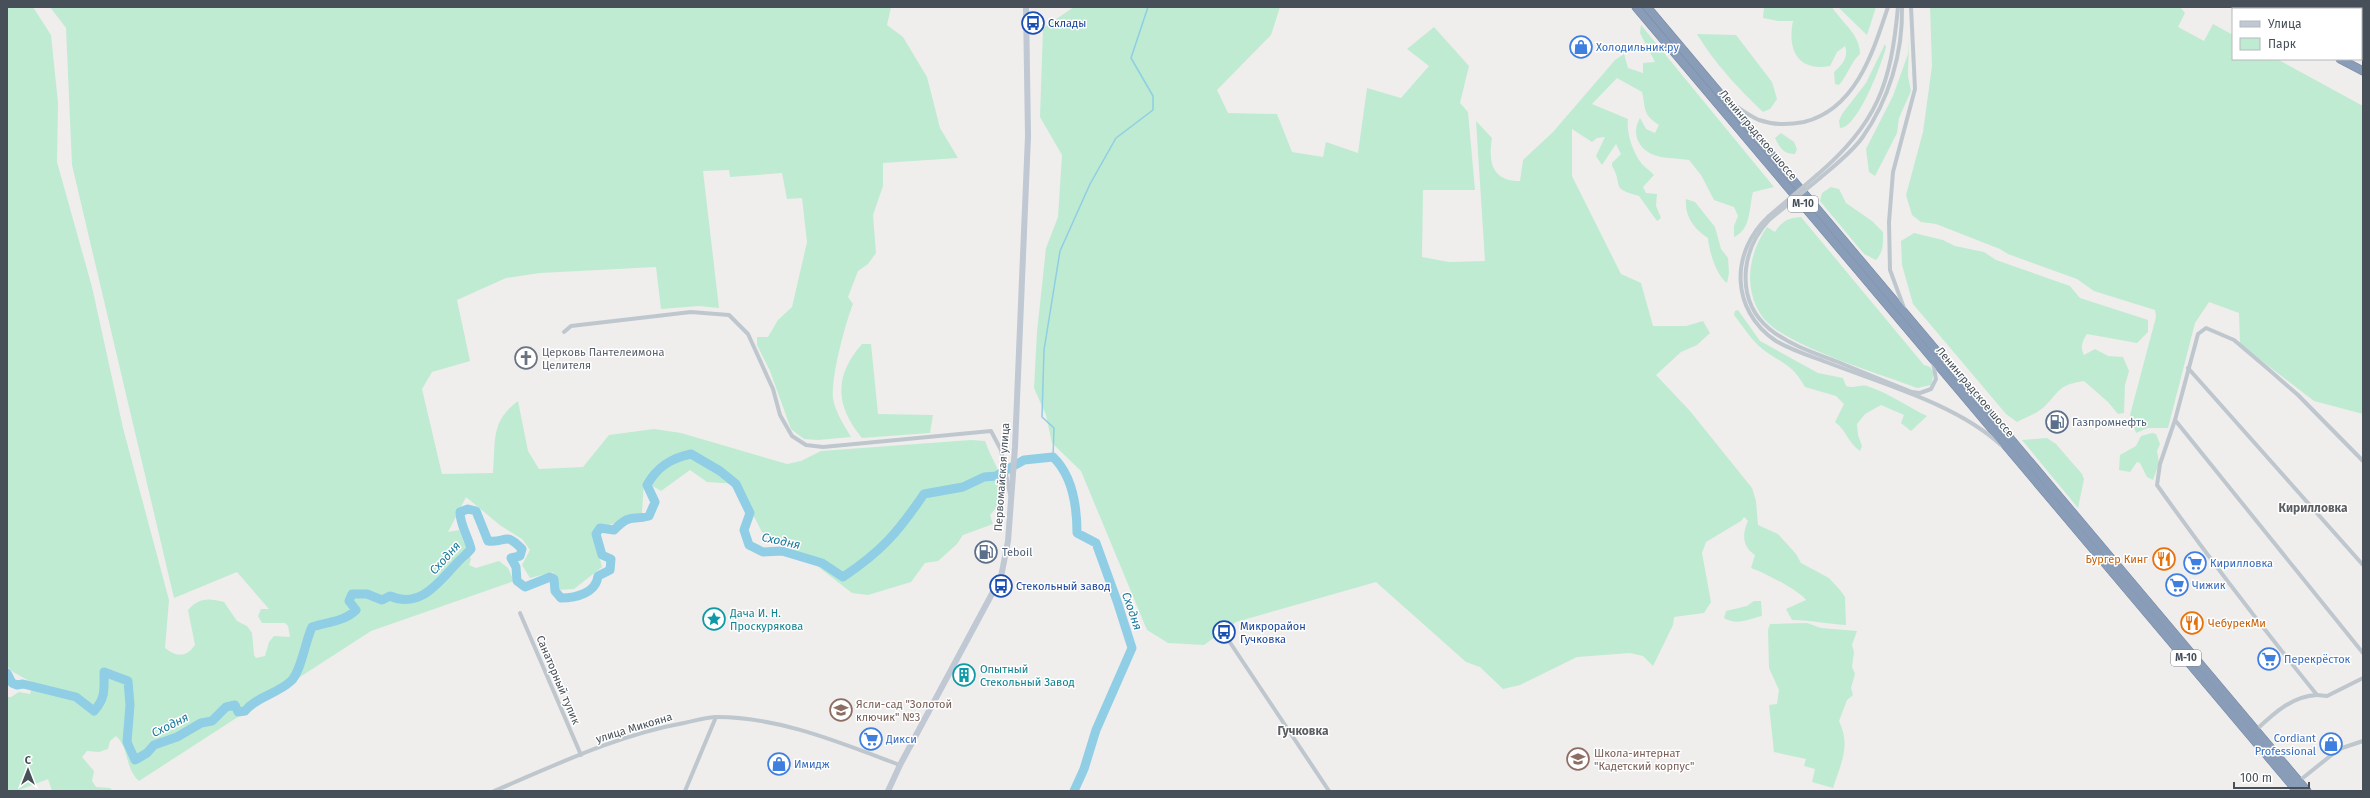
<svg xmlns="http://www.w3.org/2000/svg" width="2370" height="798" font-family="'Fira Sans',sans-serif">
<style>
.green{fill:#bfebd2}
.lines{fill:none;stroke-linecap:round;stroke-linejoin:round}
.stream{stroke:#8fcee4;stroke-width:1.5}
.river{stroke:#8fcee4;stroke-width:9}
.highway-casing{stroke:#7488a4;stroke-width:9}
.street{stroke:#bfc7ce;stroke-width:4}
.secondary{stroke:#bfc8d3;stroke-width:6}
.highway{stroke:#899db8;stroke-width:8}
.street-bridge{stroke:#bfc7ce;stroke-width:4}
.labels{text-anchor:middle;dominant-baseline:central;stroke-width:3;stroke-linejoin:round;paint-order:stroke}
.shield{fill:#fff;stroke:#7e848b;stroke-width:1}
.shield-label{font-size:10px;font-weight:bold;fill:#475059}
.transit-label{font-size:11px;fill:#164399;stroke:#fff;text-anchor:start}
.shop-label{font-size:11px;fill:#366cbe;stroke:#fff;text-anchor:start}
.street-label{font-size:11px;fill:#475059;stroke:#fff}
.worship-label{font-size:11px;fill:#5b616d;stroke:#fff;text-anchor:start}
.service-label{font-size:11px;fill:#4e5e75;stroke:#fff;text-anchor:start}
.food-label{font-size:11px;fill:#c56008;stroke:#fff;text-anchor:end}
.culture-label{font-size:11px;fill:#0d838f;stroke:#fff;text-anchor:start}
.education-label{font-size:11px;fill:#785e54;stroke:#fff;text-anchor:start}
.neighbourhood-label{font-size:12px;font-weight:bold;fill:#5a5d62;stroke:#fff}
.water-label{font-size:12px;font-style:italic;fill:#18799c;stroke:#fff}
</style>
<rect width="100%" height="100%" fill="#f0eded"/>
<g class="green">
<path d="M 7,7 L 33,7 L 51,35 L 58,103 L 57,162 L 92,287 L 123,428 L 169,600 L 165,648 C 176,657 186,658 195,645 L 188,610 C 199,598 208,598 224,602 L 237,621 L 247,626 L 252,633 L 254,655 L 256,658 L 265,656 L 269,642 L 274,636 L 290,637 L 288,626 L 285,623 L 262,623 L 258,616 L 261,609 L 269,609 L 237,572 L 174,598 L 72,165 L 66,28 L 50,7 L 891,7 L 887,25 L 903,37 L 927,77 L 940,128 L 958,158 L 883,163 L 883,186 L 873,215 L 876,253 L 868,264 L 858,271 L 848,297 L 853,304 C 845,324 831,377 833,398 C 835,412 844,425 851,437 L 818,440 L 804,439 L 791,429 L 770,371 L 757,345 L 757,337 L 768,337 L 778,320 L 792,307 L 807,242 L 802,198 L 787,199 L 782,173 L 730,177 L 729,170 L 703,171 L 719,308 L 699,306 L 661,309 L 656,267 L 540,273 L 506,278 L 457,300 L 470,361 L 432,372 L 422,389 L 442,474 L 493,473 C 496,441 490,422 518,401 L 528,451 L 539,469 L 583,467 L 609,435 L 654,429 L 681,433 L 787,464 L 801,461 L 821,451 L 971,440 L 985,441 C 995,470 1016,487 990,515 L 993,524 L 963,535 L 957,544 L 938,561 L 925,563 L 911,582 L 868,595 L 852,593 L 812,562 L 762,532 L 737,484 L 707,482 L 690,470 L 661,491 L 644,481 L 642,513 C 631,514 627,518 618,522 C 607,527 602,523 594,535 L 602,567 L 574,589 L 558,590 L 553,572 L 530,578 L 522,565 L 530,550 L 522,539 L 501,526 L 466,497 L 448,532 L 459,530 L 471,559 L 469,565 L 476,568 L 499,561 L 508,568 L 514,581 L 371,631 L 139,781 C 125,769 129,747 116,736 L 110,741 L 108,749 L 99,752 L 87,751 L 82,757 L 94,771 L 92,781 L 96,787 L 110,788 L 113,791 L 52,791 L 48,779 L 17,791 L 7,791 L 7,697 L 11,697 L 19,692 L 30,694 L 33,683 L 13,672 L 7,666 Z"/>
<path d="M 1074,7 L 1280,7 L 1271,35 L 1217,90 L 1228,113 L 1277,114 L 1292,152 L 1323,157 L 1326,142 L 1358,153 L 1367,88 L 1401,98 L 1429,66 L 1407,49 L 1434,27 L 1469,66 L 1460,103 L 1468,112 L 1475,190 L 1423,190 L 1422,257 L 1449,262 L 1485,261 L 1476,121 L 1492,138 C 1488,162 1492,181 1520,181 L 1523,160 L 1553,132 L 1615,60 L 1624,54 L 1628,68 L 1643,73 L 1643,63 L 1655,62 L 1640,33 L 1641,25 L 1774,187 L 1753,192 C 1749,208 1751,230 1734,237 L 1734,226 L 1738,216 L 1734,207 L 1714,200 L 1701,175 L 1689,160 C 1678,158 1664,159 1654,155 C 1638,149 1631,133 1640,118 L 1646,129 L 1655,133 L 1659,125 C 1642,114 1646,109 1642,92 L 1617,78 L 1592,104 L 1628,119 C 1626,133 1633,153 1642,164 C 1645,168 1651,171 1654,175 L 1643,187 L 1646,193 L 1657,194 L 1656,206 L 1661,218 L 1657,221 L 1639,196 C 1609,188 1624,186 1612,166 L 1612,163 L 1621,154 L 1616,144 L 1602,165 L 1596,156 L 1605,137 L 1597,138 L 1592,142 L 1572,129 L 1572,176 L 1621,274 L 1641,283 L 1653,326 L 1686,326 L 1703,321 L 1710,333 L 1697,345 L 1681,352 L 1656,375 L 1690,411 L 1752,488 L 1756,501 L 1758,525 L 1778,534 L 1796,554 L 1801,563 L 1829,578 L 1840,590 L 1845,597 L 1846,625 C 1828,624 1810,620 1792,620 L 1786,609 L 1806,600 C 1800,591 1763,572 1751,568 L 1755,555 C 1742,546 1742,534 1748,521 L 1744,517 L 1741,521 L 1706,542 L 1702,553 L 1711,602 L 1704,613 L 1674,617 L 1673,625 L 1653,666 L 1643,656 L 1630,653 L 1577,657 L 1520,685 L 1503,689 L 1480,667 L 1466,662 L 1376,582 L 1236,622 L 1204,645 L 1168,643 L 1147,630 L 1081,471 L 1052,443 L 1046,415 L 1034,388 L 1037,332 L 1046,248 L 1058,217 L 1062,155 L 1040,117 L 1043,28 Z"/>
<path d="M 1764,7 L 1832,7 C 1842,23 1860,34 1860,54 C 1850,63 1848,75 1839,85 L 1835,84 L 1834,72 C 1842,65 1849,57 1845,46 L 1837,52 L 1830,66 C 1798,72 1787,50 1793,21 L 1778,21 L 1763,18 Z"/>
<polygon points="1838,7 1876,7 1867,35"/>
<polygon points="1930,7 2180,7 2185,13 2178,27 2204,41 2213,24 2233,35 2233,59 2277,59 2363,106 2363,414 2314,401 2240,344 2239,313 2209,302 2195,323 2168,428 2148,428 2136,433 2130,415 2156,317 2155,310 2094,291 2077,279 2008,254 2000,249 1936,224 1921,222 1912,215 1906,195 1923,132 1932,66"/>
<path d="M 1697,34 L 1736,35 L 1772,82 L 1777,99 L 1770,109 L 1763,112 C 1738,88 1715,64 1697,34 Z"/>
<polygon points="1909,38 1908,76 1911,91 1899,118 1897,133 1875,176 1869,172 1866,149 1893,96 1908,54"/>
<path d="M 1885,44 L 1886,47 C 1882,63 1858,128 1840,128 L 1839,121 L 1842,114 L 1866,83 Z"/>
<path d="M 1781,133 L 1794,142 L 1797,149 L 1795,154 C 1783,154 1780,148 1775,138 Z"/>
<path d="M 1831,187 L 1839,189 L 1846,203 L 1872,221 L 1883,232 C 1883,243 1884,251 1876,260 L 1864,254 L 1820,201 L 1822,193 Z"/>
<path d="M 1686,199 L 1695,202 L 1715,227 L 1721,249 L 1728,258 L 1729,273 L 1727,283 C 1716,275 1709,251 1708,238 C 1695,230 1684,216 1686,199 Z"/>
<path d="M 1801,217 L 1924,365 L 1930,367 L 1934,373 L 1931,385 L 1917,388 C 1880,374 1789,347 1765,320 C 1742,292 1748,254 1767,227 L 1775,232 C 1782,221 1788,218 1801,217 Z"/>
<path d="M 1914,233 L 1943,240 L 1955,246 L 1984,252 L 1996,260 L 2070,286 L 2080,298 L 2148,320 L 2148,332 L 2137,343 L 2087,334 C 2082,341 2080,348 2084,355 L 2095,349 L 2108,356 L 2123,357 L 2129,371 L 2125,385 L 2124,413 L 2118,414 L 2108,402 L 2084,381 C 2058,385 2061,390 2044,407 C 2038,413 2025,418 2017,422 L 2006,414 L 1913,304 L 1902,265 L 1901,241 Z"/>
<path d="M 1738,310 L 1760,341 L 1818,373 L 1843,378 L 1846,386 C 1854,389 1861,384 1867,386 C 1889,393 1906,406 1927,416 L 1911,431 L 1901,423 L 1904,415 L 1881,405 L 1865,414 L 1857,424 L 1858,435 L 1862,446 L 1860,451 C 1848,443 1847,431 1835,422 L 1844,404 L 1836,396 L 1805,387 C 1791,361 1778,363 1759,346 C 1750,338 1742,325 1734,315 L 1735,311 Z"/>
<path d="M 862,344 L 871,344 L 878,414 L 933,415 L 930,433 L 862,438 C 835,405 834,376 862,344 Z"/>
<polygon points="2152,433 2156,434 2160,444 2157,451 2159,463 2153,480 2147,477 2140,463 2137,462 2130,472 2119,470 2120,455 2136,446 2141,436"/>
<polygon points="2047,438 2056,444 2082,474 2084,479 2078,508 2022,440"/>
<path d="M 1754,601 L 1761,601 L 1762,616 C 1748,619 1737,626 1724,618 L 1726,611 L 1747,606 Z"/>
<path d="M 1807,623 L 1821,628 L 1857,631 L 1852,645 L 1854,652 L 1852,667 L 1855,674 L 1851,688 L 1853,695 L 1847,700 L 1839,721 C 1851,746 1841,763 1833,788 L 1812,782 L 1815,769 L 1804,766 L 1806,759 L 1774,752 L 1769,705 L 1777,704 L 1779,690 L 1769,668 L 1768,630 L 1770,624 Z"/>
</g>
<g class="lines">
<polyline class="stream" points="1053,457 1054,428 1042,417 1044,350 1060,251 1090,184 1116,138 1153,110 1153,96 1131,58 1148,7"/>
<path class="river" d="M 7,673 L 12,683 L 17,685 L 23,684 L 76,697 L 94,711 C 106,697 104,690 104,672 L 128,681 L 130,705 L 127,742 L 135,760 L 147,753 L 154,745 L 177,737 L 201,723 L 212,721 L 226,707 L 235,705 L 238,712 L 245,711 C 256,697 277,694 291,681 C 301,672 305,642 312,627 C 326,622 344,622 356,610 L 349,601 L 352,594 L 367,594 L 382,600 L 390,596 C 420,609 438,583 456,564 C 461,558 466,555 471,549 C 468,536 460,525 460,512 L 468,509 L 476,511 L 488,541 C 508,543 504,531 522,549 L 520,556 L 511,558 L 516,567 L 517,581 L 525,587 L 550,577 L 554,579 L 555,591 L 561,598 C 576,598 596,593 598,576 L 610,570 L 611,559 L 602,555 L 596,534 L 600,528 L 614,530 C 631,513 630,521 649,516 L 655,502 L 647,485 C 657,467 671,458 691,454 L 720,471 L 736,484 L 750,513 L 744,530 L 749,545 L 763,552 L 782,551 L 822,563 L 843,577 C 882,551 898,532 924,494 L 963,487 L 984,477 L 996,476 L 1024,460 L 1053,457 C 1073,476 1077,506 1077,533 L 1096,543 L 1117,601 L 1132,648 L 1096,730 L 1084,769 L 1074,791"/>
<g class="highway-casing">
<g id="highway">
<polyline points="1636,7 2297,791"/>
<polyline points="1647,7 2307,791"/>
<polyline points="2243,7 2247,9"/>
<polyline points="2272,7 2275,9"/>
<polyline points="2361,54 2363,55"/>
<polyline points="2340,59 2363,71"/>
</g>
</g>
<g class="street">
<path d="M 1730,102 C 1739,108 1749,116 1759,120 C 1773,125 1789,125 1804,122 C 1856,109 1873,52 1888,7"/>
<path d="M 1817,175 C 1877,124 1891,84 1898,7"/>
<path d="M 1820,178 C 1834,166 1851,153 1862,138 C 1889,100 1903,53 1902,7"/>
<path d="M 1769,216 C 1730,252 1730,310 1776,341 C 1791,350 1810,356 1826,362 C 1883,384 1956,404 2001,445"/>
<path d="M 1769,220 C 1756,234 1748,250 1746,269 C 1740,329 1793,345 1838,362 C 1862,372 1887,382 1912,392 L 1920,393 L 1931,389 L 1936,379 L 1933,362"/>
<polyline points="1904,308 1890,270 1889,222 1893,172 1915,89 1911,7"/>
<polyline points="564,332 571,326 691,312 729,315 748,334 773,389 780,415 792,436 806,445 823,447 991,431 1001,450 1010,494"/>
<polyline points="2188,368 2363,565"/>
<path d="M 2175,420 L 2160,464 L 2157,485 C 2208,557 2261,626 2317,695 L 2327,696 L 2363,678"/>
<polyline points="2363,461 2298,395 2267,368 2234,340 2206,328 2198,334 2175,420 2363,653"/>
<polyline points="520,613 581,755"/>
<polyline points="1227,638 1329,791"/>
<path d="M 2256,730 C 2273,714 2292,696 2317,695"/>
<polyline points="2299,781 2339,749 2363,741"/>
<path d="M 494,791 C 556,765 617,735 684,723 C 694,721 706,717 717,717 C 780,717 841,743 900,765"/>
<polyline points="685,791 716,717"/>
</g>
<polyline class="secondary" points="888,791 900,765 1001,577 1008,541 1015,447 1028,136 1026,7"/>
<use href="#highway" class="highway"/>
<g class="street-bridge">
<polyline points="1769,216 1817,175"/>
<polyline points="1769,220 1820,178"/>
</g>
</g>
<defs>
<g id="bus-ring" transform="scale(1.15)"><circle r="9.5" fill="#fff" stroke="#1a4fb4" stroke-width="1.5"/><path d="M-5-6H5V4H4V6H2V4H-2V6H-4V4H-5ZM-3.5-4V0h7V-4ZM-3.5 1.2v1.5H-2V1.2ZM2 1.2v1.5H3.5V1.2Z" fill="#1a4fb4"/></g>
<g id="shop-ring" transform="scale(1.15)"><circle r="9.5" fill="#fff" stroke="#3f7fe0" stroke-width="1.5"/><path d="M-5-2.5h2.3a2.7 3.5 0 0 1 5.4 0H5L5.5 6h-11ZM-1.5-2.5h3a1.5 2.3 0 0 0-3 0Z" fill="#3f7fe0"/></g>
<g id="church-ring" transform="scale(1.15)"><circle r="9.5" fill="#fff" stroke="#6b7280" stroke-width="1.5"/><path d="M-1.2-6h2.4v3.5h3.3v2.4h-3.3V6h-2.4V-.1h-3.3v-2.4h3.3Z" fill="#6b7280"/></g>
<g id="fuel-ring" transform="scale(1.15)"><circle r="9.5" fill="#fff" stroke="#5c6f8a" stroke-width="1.5"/><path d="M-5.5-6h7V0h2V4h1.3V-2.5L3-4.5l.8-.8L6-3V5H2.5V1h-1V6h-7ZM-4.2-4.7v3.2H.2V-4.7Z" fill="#5c6f8a"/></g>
<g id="restaurant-ring" transform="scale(1.15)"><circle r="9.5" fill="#fff" stroke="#e8710a" stroke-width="1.5"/><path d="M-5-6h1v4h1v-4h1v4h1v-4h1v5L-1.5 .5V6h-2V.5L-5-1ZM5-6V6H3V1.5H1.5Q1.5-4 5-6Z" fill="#e8710a"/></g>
<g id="supermarket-ring" transform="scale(1.15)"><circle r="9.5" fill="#fff" stroke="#3f7fe0" stroke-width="1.5"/><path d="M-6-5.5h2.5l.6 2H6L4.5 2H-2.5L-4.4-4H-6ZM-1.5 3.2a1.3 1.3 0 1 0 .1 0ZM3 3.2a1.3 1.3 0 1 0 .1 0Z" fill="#3f7fe0"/></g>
<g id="sight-ring" transform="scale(1.15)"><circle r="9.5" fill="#fff" stroke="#0f9aa8" stroke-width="1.5"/><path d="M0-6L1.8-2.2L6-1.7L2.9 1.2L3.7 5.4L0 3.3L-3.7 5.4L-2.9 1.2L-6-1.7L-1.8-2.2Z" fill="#0f9aa8"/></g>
<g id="building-ring" transform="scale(1.15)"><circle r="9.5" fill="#fff" stroke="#0f9aa8" stroke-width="1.5"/><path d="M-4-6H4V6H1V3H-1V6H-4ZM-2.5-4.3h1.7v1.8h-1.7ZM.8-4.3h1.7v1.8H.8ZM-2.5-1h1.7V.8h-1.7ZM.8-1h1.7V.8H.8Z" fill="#0f9aa8"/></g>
<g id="school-ring" transform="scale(1.15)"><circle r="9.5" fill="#fff" stroke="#8d6e63" stroke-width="1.5"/><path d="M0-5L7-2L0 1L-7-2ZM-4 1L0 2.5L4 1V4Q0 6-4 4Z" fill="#8d6e63"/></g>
</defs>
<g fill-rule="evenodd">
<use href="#bus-ring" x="1033" y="23"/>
<use href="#shop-ring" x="1581" y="47"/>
<use href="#church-ring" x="526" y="358"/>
<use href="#fuel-ring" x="2057" y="422"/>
<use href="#fuel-ring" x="986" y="552"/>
<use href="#restaurant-ring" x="2164" y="559"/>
<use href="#supermarket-ring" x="2195" y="563"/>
<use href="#supermarket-ring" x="2177" y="585"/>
<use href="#bus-ring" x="1001" y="586"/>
<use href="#sight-ring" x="714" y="619"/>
<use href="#restaurant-ring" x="2192" y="623"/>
<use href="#bus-ring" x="1224" y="632"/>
<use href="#supermarket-ring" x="2269" y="659"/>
<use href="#building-ring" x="964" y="675"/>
<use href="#school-ring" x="841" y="710"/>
<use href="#supermarket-ring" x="871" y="739"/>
<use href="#shop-ring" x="2331" y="744"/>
<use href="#school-ring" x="1578" y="759"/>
<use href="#shop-ring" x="779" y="764"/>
</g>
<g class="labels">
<g class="shield">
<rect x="1788" y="196" width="30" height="16" rx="3"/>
<rect x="2171" y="650" width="30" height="16" rx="3"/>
</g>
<g class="shield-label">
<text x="1803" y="204">М-10</text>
<text x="2186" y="658">М-10</text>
</g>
<g class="transit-label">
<text x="1048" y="23">Склады</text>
<text x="1016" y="586">Стекольный завод</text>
<text x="1240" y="626">Микрорайон<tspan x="1240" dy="13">Гучковка</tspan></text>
</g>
<g class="shop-label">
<text x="1596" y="47">Холодильник.ру</text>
<text x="2210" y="563">Кирилловка</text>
<text x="2192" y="585">Чижик</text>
<text x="2284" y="659">Перекрёсток</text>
<text x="2316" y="738" text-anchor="end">Cordiant<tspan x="2316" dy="13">Professional</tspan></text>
<text x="886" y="739">Дикси</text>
<text x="794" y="764">Имидж</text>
</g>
<g class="street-label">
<text transform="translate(1758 135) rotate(50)">Ленинградское шоссе</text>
<text transform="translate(1975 392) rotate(50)">Ленинградское шоссе</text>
<text transform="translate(1002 477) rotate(-86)">Первомайская улица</text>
<text transform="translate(558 680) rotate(67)">Санаторный тупик</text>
<text transform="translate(634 728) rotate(-17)">улица Микояна</text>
</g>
<g class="worship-label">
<text x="542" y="352">Церковь Пантелеимона<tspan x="542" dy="13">Целителя</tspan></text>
</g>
<g class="service-label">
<text x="2072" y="422">Газпромнефть</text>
<text x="1002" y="552">Teboil</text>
</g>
<g class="food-label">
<text x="2148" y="559">Бургер Кинг</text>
<text x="2208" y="623" text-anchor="start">ЧебурекМи</text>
</g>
<g class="culture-label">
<text x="730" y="613">Дача И. Н.<tspan x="730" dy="13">Проскурякова</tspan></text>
<text x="980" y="669">Опытный<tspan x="980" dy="13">Стекольный Завод</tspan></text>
</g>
<g class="education-label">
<text x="856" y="704">Ясли-сад "Золотой<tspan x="856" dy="13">ключик" №3</tspan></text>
<text x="1594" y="753">Школа-интернат<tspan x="1594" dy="13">"Кадетский корпус"</tspan></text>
</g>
<g class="neighbourhood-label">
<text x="2313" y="508">Кирилловка</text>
<text x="1303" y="731">Гучковка</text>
</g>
<g class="water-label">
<text transform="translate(781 541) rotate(12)">Сходня</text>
<text transform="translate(445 558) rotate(-48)">Сходня</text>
<text transform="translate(1132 611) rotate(71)">Сходня</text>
<text transform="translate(170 725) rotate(-26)">Сходня</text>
</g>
</g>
<rect width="2370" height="798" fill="none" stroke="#475059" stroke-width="16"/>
<rect x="2232" y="8" width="130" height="52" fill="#ffffff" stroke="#b5b9bd"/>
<rect x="2240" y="21" width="20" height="6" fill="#bfc8d3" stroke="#b5b9bd"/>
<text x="2268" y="28" font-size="12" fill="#475059">Улица</text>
<rect x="2240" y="38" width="20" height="12" fill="#bfebd2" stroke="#b5b9bd"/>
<text x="2268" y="48" font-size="12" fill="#475059">Парк</text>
<g transform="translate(28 770)" stroke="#ffffff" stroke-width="3" paint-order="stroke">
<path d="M0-3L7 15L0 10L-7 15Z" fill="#475059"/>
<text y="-6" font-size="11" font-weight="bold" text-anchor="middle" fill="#475059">С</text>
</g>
<path d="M2234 782v6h75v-6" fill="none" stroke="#475059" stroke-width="2"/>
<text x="2240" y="782" font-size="12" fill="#475059" stroke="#ffffff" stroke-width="3" paint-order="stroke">100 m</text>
</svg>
